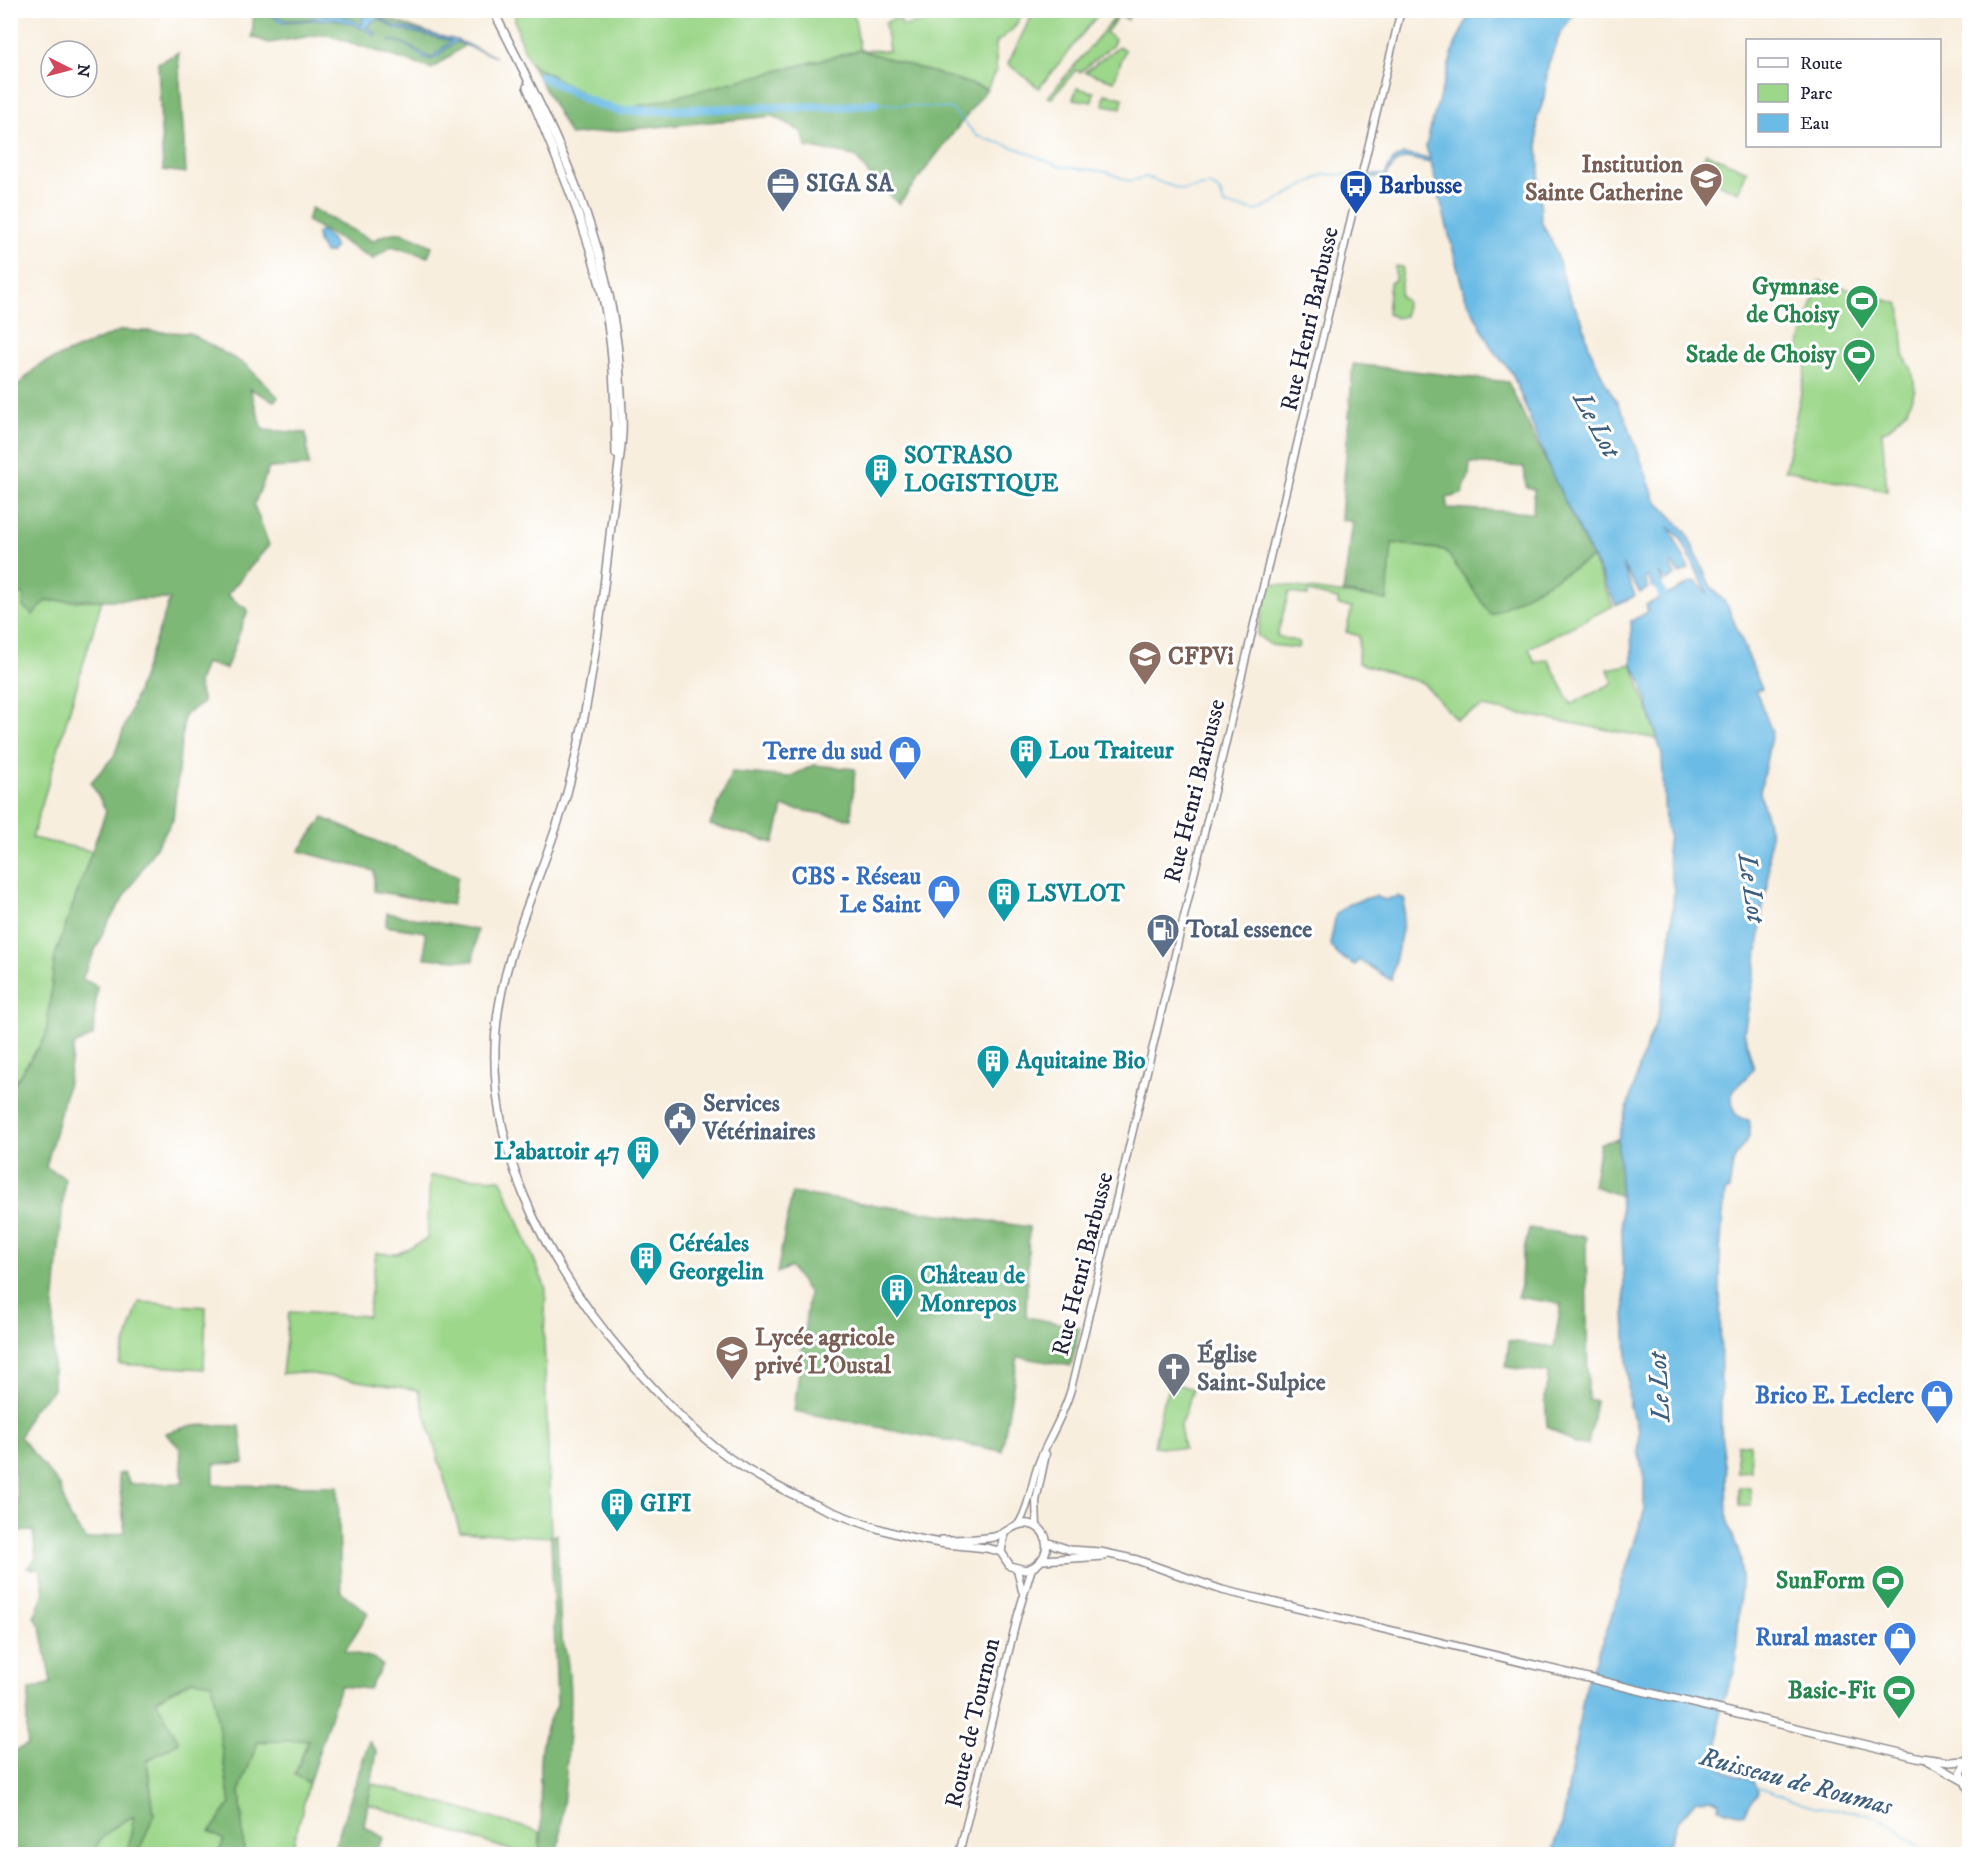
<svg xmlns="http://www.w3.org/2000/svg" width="1980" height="1865" font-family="'IM FELL DW Pica',serif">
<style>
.green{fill:#9cd78a;stroke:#5f7c62;stroke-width:1.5}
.forest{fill:#7db876;stroke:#506d58;stroke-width:1.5;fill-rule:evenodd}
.water{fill:#6abbe5;stroke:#466e90;stroke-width:1.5}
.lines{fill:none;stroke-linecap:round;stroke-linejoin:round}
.stream{stroke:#6abbe5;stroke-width:1.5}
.river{stroke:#6abbe5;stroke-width:9}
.secondary-casing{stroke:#8d888c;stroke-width:9}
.primary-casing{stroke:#8d888c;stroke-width:10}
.secondary{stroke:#fff;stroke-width:6}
.primary{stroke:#fff;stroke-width:7}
.labels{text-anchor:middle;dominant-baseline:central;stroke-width:6;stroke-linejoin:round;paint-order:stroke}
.education-label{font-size:24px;font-weight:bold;fill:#785e54;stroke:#fff;text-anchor:start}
.service-label{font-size:24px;font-weight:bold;fill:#4e5e75;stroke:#fff;text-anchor:start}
.transit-label{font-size:24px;font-weight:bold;fill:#164399;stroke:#fff;text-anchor:start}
.leisure-label{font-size:24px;font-weight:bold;fill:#27864d;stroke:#fff;text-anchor:end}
.street-label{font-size:24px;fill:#22223b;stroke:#fff}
.culture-label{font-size:24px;font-weight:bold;fill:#0d838f;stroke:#fff;text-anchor:start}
.shop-label{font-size:24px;font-weight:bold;fill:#366cbe;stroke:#fff;text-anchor:end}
.worship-label{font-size:24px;font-weight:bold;fill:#5b616d;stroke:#fff;text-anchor:start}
.water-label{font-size:26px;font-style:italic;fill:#3f5f7f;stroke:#fff}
</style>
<rect width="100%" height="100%" fill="#fff"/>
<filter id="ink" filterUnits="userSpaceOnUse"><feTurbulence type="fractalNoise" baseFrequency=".0167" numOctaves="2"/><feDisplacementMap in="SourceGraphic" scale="12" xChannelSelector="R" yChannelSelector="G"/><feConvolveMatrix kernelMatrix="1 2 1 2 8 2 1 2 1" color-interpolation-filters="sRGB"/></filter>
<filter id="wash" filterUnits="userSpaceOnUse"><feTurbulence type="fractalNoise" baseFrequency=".008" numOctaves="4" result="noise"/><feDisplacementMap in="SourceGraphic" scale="24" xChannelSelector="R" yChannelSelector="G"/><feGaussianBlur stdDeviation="1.35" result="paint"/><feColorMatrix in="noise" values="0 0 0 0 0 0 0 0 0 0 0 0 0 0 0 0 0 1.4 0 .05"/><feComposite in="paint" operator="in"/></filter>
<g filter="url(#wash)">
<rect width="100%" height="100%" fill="#f8eede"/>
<g class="green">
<polygon points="515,10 861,11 854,14 860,50 889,51 885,23 893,19 901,20 902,26 965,15 965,11 1024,11 1014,28 996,43 996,70 987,89 860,50 619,111 595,101 531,64 521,43 515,21"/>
<polygon points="1034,10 1101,11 1039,88 1008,64"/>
<polygon points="1116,10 1123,11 1122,13 1129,17 1128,20 1119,15 1106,33 1115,39 1113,45 1080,72 1076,70 1052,98 1048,97 1117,15 1114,13"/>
<polygon points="1119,46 1125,50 1114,81 1085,72"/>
<polygon points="1077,88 1094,92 1092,102 1073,99"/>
<polygon points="1105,94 1123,98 1121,108 1103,105"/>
<polygon points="1706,153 1747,171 1738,192 1697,174"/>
<polygon points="1395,266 1403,267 1400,296 1406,301 1405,316 1397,318 1387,314 1390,283 1395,280"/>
<polygon points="1819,281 1900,304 1904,356 1912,370 1915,389 1907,410 1887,430 1882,431 1887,491 1785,470 1807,363 1795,360"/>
<polygon points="1391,543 1445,550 1491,614 1592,558 1613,606 1529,648 1535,663 1548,659 1571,704 1613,683 1608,669 1632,664 1658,739 1483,707 1456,719 1423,683 1358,663 1359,636 1346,632 1352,608 1338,605 1338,599 1308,592 1307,596 1289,592 1277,636 1299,642 1298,648 1271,645 1257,635 1269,583 1387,600"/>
<polygon points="11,594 24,594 45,601 102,600 32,838 92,851 55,956 46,1036 11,1088"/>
<polygon points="430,1176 501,1179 546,1289 544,1338 551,1537 460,1532 418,1390 299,1372 282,1374 289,1312 368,1316 376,1253 397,1254 427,1239"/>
<polygon points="139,1302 206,1307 204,1369 119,1364"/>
<polygon points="1172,1383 1193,1389 1180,1427 1184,1449 1154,1446 1163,1401"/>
<polygon points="1737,1444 1750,1444 1751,1471 1737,1472"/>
<polygon points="1739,1487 1750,1487 1751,1506 1739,1506"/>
<polygon points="192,1680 212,1682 230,1804 210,1832 224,1840 218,1854 138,1854 154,1814 147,1761 156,1700"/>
<polygon points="309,1739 295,1774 309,1783 291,1854 244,1854 240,1789 258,1742"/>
<polygon points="371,1783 540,1832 539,1854 522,1854 368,1804"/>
<path d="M 135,1815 L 127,1854 L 92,1854 C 101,1834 116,1825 135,1815 Z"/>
</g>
<g class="forest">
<polygon points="362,10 465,45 432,69 324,34 269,43 252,37 254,11"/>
<polygon points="860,50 987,89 899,204 873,180 855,156 806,147 802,132 774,116 570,135 531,64 595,101 619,111"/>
<polygon points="178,53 186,173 163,170 158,63"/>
<path d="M 311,208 L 373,241 C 398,226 407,234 432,246 L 428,257 L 392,246 L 373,259 L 307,221 Z"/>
<path d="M 122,330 L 189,333 L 246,365 L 278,397 L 274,401 L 250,389 L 263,430 L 306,433 L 309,466 L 269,468 L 254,505 L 269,545 L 227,595 L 248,610 L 226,669 L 205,663 L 198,683 L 203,703 L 184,715 L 173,820 L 107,924 L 82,979 L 97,986 L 93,1036 L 74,1045 L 67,1087 L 46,1167 L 65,1178 L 54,1309 L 53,1390 L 31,1411 L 20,1437 L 60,1486 L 69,1517 L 87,1540 L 125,1532 L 118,1474 L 125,1473 L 130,1484 L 183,1483 L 180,1448 L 165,1433 L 193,1425 L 240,1426 L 244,1463 L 214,1464 L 214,1485 L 338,1486 L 341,1592 L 368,1613 L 345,1651 L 373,1658 L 382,1665 L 369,1689 L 340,1686 L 309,1783 L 295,1775 L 308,1740 L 258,1742 L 240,1789 L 244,1854 L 218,1854 L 224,1840 L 210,1832 L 230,1804 L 212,1683 L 192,1680 L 156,1700 L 179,1742 L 147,1761 L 154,1814 L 138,1854 L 127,1854 L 134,1816 C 115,1825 101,1835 92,1854 L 11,1854 L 11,1752 L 28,1745 C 24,1727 29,1709 29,1690 L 51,1683 L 41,1627 L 34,1617 L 44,1593 L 40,1569 L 27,1568 L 36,1558 L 33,1531 L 11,1532 L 11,1508 L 18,1505 L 13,1462 L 10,1463 L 13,1439 L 10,1438 L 11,1088 L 46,1036 L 55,956 L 106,811 L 91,782 L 114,756 L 170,599 L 46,601 L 33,615 L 23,607 L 24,594 L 11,594 L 11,392 L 39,365 Z"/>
<path d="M 1353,364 L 1508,382 L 1592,558 L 1491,615 L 1445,550 L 1392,543 L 1387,600 L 1343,592 L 1353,522 L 1341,519 ZM 1470,463 L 1524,467 L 1526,487 L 1534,489 L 1533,513 L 1447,508 L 1447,498 L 1462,494 L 1469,475 Z"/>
<polygon points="814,765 855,769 851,819 783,807 774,843 710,825 732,772 789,777"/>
<polygon points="323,818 458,876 452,905 374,891 374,871 299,851"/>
<polygon points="387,913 477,930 473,961 425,958 425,932 386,926"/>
<polygon points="1618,1139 1621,1196 1593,1186 1600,1143"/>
<polygon points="792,1193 1029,1227 1026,1317 1080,1327 1071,1366 1018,1357 1002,1451 794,1411 809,1293 790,1267 777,1273"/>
<polygon points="1529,1228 1586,1237 1588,1399 1596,1401 1588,1445 1575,1444 1547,1426 1545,1395 1549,1373 1506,1367 1509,1341 1554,1347 1561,1304 1517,1297 1521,1286 1522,1260"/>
<path d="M 557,1534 L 561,1638 C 580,1677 563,1793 560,1841 L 557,1854 L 539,1854 C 548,1806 526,1750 557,1706 L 551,1537 Z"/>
<polygon points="369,1741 377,1752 364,1826 384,1838 374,1854 332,1854"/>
</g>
<g class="water">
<path d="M 266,11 C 272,12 278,19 287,20 C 321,23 327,3 362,25 L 363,14 L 372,12 L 392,25 L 457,40 L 496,57 L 457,42 C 447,44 441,57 433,59 C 422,61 411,46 402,43 C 398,42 392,41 388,41 C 402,38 418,52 431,58 L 451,41 L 394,28 L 378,18 L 366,27 L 377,33 L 373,37 L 374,34 L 350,23 L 334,19 L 280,22 Z"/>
<path d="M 1471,11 L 1576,11 L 1560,34 L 1548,65 L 1544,99 L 1537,118 L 1541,221 L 1555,248 L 1568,293 L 1583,323 L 1589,347 L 1605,382 L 1625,416 L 1655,499 L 1686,532 L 1710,585 L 1727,605 L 1762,689 L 1756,691 L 1772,732 L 1760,792 L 1770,833 L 1768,887 L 1764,897 L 1757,959 L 1744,1032 L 1754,1069 L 1732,1092 C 1732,1108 1732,1118 1749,1120 C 1755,1143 1738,1144 1733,1163 C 1732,1171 1730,1182 1729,1190 L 1725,1192 L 1720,1250 L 1721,1432 L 1726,1473 L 1727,1519 L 1741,1559 L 1741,1582 L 1735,1670 L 1721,1705 L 1718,1745 L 1714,1758 L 1723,1770 L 1753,1781 L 1758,1792 L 1743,1814 L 1719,1808 L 1719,1803 L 1711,1799 L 1696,1800 L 1678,1821 L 1663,1854 L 1552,1854 L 1563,1820 L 1585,1686 L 1609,1624 L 1644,1512 L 1644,1479 L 1638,1450 L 1639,1430 L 1629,1407 L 1618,1139 L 1643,1054 L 1658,1017 L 1670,945 L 1674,890 L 1667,852 L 1669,835 L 1665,823 L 1662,755 L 1642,682 L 1632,664 L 1631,621 L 1648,612 L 1646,605 L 1695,581 L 1708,594 L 1681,539 L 1669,527 L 1689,569 L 1679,574 L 1673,564 L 1671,566 L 1675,576 L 1666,581 L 1658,572 L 1663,582 L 1653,587 L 1648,577 L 1645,578 L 1648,588 L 1640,593 L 1622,564 L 1635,596 L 1616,605 L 1551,472 L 1512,373 L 1492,349 L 1464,294 L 1431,163 L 1406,158 L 1395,163 L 1385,178 L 1365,177 L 1365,174 L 1385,175 L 1392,161 L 1403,154 L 1430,159 L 1426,147 L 1431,126 L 1455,45 Z"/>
<polygon points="321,231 331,239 335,247 331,253 325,253 318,242 317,233"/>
<polygon points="1375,896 1385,900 1398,896 1405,900 1402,930 1391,980 1359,960 1355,965 1339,956 1330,945 1336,914 1350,903"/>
</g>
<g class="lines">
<g class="stream">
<polyline points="875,103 952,109 977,136 1016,148 1059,166 1107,172 1129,181 1146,177 1182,190 1210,185 1220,191 1224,205 1258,211 1323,175 1360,174"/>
<path d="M 1755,1787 C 1775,1792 1793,1802 1813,1807 C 1829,1811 1844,1809 1859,1812 C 1891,1818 1903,1834 1925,1854"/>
</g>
<g class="river">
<polyline points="541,76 589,101 619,111 850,106 875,103"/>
<polyline points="1652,574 1661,591 1666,609"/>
</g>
</g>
</g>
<g filter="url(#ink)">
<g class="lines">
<g class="secondary-casing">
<g id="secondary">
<path d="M 1018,1525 C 1030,1506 1031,1483 1039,1462 C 1049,1437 1064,1415 1071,1389 L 1401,10"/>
<polyline points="1037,1527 1036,1501 1046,1454"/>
<polyline points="1017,1569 1022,1591"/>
<polyline points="959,1854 1018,1614 1032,1568"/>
</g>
</g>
<g class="primary-casing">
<g id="primary">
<path d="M 493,10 C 553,129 613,241 620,378 C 621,396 623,415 622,434 C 620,464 614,496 611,526 C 601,616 590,705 567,793 C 547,865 511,933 499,1006 C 477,1139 546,1265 630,1362 C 665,1402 701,1441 746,1469 C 790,1496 860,1526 910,1537 C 925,1540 940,1544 956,1545 C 972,1547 986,1546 1001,1552"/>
<path d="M 527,87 C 553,152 583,216 600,285 C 614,339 615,398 616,454"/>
<path d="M 942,1540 C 959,1540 977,1540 994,1537 C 1007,1534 1014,1522 1029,1524 C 1055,1529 1051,1565 1025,1570 L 1010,1566 L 1001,1552 L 1004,1534"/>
<polyline points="1046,1542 1070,1550 1100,1552 1137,1560 1222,1590 1921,1758 1950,1762 1964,1761"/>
<polyline points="1043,1560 1104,1556"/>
<polyline points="1970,1754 1961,1773 1970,1792"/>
<polyline points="1928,1761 1962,1780"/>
</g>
</g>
<use href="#secondary" class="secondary"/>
<use href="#primary" class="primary"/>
</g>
</g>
<defs>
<g id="school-pin" transform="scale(1.725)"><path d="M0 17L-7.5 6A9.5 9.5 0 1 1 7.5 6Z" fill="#8d6e63" stroke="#fff"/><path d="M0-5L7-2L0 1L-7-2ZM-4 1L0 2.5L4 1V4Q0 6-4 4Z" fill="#fff"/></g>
<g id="office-pin" transform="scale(1.725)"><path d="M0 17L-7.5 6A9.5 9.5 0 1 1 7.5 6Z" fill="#5c6f8a" stroke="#fff"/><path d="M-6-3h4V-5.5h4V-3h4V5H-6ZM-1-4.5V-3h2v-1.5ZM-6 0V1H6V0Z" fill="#fff"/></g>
<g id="bus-pin" transform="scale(1.725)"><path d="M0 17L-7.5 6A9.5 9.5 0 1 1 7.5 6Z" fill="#1a4fb4" stroke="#fff"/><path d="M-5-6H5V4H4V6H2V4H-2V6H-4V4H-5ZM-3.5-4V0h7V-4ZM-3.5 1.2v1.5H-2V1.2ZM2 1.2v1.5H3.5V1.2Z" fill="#fff"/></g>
<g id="stadium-pin" transform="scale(1.725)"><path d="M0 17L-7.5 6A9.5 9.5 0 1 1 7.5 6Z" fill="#2e9e5b" stroke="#fff"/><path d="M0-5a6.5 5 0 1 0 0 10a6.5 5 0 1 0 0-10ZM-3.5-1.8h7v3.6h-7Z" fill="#fff"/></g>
<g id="building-pin" transform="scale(1.725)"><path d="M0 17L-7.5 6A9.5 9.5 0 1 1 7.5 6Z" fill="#0f9aa8" stroke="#fff"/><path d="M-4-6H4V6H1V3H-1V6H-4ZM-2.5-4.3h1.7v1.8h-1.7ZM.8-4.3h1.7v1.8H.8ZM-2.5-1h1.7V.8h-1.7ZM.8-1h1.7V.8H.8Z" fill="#fff"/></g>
<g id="university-pin" transform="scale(1.725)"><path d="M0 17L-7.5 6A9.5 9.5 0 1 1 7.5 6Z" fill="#8d6e63" stroke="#fff"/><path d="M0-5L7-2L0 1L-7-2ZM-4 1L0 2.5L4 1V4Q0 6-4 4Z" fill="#fff"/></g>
<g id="shop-pin" transform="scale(1.725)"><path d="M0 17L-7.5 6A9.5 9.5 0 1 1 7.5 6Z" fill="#3f7fe0" stroke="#fff"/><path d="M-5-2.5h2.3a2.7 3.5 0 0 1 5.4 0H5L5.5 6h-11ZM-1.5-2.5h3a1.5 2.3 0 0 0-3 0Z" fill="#fff"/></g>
<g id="fuel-pin" transform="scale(1.725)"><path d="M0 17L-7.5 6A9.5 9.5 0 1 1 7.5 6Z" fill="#5c6f8a" stroke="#fff"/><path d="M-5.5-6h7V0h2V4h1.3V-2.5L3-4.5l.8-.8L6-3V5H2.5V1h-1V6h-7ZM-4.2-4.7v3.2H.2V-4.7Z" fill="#fff"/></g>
<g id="civic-pin" transform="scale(1.725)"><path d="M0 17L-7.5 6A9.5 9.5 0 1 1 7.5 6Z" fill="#5c6f8a" stroke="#fff"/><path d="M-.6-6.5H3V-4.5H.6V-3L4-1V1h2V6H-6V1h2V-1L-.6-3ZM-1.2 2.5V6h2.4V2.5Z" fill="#fff"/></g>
<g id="church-pin" transform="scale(1.725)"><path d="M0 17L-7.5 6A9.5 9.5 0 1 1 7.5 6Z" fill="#6b7280" stroke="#fff"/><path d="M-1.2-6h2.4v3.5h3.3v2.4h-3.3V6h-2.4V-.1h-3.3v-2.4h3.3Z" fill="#fff"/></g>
</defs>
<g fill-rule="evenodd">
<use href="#school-pin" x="1706" y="179"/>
<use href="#office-pin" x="783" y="184"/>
<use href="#bus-pin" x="1356" y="186"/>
<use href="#stadium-pin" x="1862" y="301"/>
<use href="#stadium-pin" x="1859" y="355"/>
<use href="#building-pin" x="881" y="470"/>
<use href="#university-pin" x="1145" y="657"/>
<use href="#building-pin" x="1026" y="751"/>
<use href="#shop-pin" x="905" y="752"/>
<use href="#shop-pin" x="944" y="891"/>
<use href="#building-pin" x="1004" y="894"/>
<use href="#fuel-pin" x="1163" y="930"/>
<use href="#building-pin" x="993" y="1061"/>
<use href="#civic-pin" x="680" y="1118"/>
<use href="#building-pin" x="643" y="1152"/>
<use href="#building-pin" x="646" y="1258"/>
<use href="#building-pin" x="897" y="1290"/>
<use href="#school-pin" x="732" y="1352"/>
<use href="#church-pin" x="1174" y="1369"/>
<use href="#shop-pin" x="1937" y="1396"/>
<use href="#building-pin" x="617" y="1504"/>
<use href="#stadium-pin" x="1888" y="1581"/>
<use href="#shop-pin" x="1900" y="1638"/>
<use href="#stadium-pin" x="1899" y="1691"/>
</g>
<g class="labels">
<g class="education-label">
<text x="1683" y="165" text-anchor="end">Institution<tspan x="1683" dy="28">Sainte Catherine</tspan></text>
<text x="1168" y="657">CFPVi</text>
<text x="755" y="1338">Lycée agricole<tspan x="755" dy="28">privé L'Oustal</tspan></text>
</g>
<g class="service-label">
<text x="806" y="184">SIGA SA</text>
<text x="1186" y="930">Total essence</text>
<text x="703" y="1104">Services<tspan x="703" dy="28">Vétérinaires</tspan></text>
</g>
<g class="transit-label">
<text x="1379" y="186">Barbusse</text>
</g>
<g class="leisure-label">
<text x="1839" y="287">Gymnase<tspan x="1839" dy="28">de Choisy</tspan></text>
<text x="1836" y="355">Stade de Choisy</text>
<text x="1865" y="1581">SunForm</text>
<text x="1876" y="1691">Basic-Fit</text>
</g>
<g class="street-label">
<text transform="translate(1310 319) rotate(-77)">Rue Henri Barbusse</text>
<text transform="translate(1195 791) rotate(-76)">Rue Henri Barbusse</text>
<text transform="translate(1083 1264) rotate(-76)">Rue Henri Barbusse</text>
<text transform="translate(973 1723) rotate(-77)">Route de Tournon</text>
</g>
<g class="culture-label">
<text x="904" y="456">SOTRASO<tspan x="904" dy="28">LOGISTIQUE</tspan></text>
<text x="1049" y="751">Lou Traiteur</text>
<text x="1027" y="894">LSVLOT</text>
<text x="1016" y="1061">Aquitaine Bio</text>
<text x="620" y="1152" text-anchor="end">L'abattoir 47</text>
<text x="669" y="1244">Céréales<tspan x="669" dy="28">Georgelin</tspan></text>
<text x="920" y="1276">Château de<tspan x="920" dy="28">Monrepos</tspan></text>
<text x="640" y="1504">GIFI</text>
</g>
<g class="shop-label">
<text x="882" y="752">Terre du sud</text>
<text x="921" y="877">CBS - Réseau<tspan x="921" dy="28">Le Saint</tspan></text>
<text x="1914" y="1396">Brico E. Leclerc</text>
<text x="1877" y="1638">Rural master</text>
</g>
<g class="worship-label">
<text x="1197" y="1355">Église<tspan x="1197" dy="28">Saint-Sulpice</tspan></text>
</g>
<g class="water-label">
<text transform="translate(1596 425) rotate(62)">Le Lot</text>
<text transform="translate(1751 888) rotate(82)">Le Lot</text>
<text transform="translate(1660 1387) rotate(-93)">Le Lot</text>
<text transform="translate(1796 1782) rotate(15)">Ruisseau de Roumas</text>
</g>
</g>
<rect width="1980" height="1865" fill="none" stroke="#fff" stroke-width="36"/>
<rect x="1746" y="39" width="195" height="108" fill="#ffffff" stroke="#a7a7b1" stroke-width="1.5"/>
<rect x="1758" y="58" width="30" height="9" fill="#ffffff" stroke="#a7a7b1" stroke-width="1.5"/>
<text x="1800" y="69" font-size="18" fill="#22223b">Route</text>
<rect x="1758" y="84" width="30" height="18" fill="#9cd78a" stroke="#a7a7b1" stroke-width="1.5"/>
<text x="1800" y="99" font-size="18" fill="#22223b">Parc</text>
<rect x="1758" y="114" width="30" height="18" fill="#6abbe5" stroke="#a7a7b1" stroke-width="1.5"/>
<text x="1800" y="129" font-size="18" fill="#22223b">Eau</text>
<g transform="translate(69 69) rotate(96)"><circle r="28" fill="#ffffff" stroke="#a7a7b1" stroke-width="1.5"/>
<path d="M0-4.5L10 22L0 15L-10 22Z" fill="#d1495b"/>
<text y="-9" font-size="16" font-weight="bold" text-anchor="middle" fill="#22223b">N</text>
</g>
</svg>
